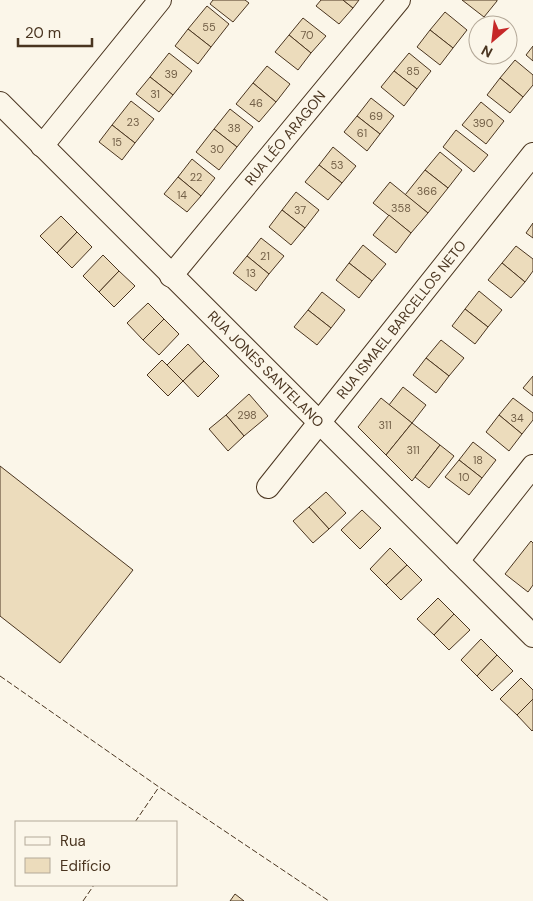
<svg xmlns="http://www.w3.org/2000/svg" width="533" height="901" font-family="'DM Sans',sans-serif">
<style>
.building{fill:#ecdcbc;stroke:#4a3520}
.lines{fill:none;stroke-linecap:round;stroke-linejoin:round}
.minor-casing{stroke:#4a3520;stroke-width:24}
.minor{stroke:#fbf6e9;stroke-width:22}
.fence{stroke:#4a3520;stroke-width:1;stroke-dasharray:6 2.5;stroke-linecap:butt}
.labels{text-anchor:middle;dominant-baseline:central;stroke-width:4;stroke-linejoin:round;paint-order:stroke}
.number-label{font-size:11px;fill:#725f47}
.street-label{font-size:14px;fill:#4a3520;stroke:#fbf6e9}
</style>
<rect width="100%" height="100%" fill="#fbf6e9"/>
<g class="building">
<polygon points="213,0 245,0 249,3 233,22 210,4"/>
<polygon points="321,0 343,0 353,8 339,24 316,6"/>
<polygon points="343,0 359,0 353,8"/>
<polygon points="462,0 497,0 497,1 484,17"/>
<polygon points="207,6 229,24 211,47 188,29"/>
<polygon points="445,12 467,30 453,48 430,30"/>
<polygon points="303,18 326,36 311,53 289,35"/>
<polygon points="188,29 211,47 198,64 175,46"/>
<polygon points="430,30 453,48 440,65 417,47"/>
<polygon points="289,35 311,53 298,70 275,52"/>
<polygon points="533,46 533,61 526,55"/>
<polygon points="169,53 192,71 173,95 150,77"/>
<polygon points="409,53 431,71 417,89 394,71"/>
<polygon points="515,60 533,75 533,85 523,97 500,78"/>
<polygon points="267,66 290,84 276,102 253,83"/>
<polygon points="394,71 417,89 404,106 381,87"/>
<polygon points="150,77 173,95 159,112 136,94"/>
<polygon points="500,78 523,97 510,113 487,95"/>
<polygon points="253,83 276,102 259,122 236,104"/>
<polygon points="371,98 394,116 380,134 357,116"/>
<polygon points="131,101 154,119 135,143 112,125"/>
<polygon points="481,102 504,121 486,144 462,125"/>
<polygon points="230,109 253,127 237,147 214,129"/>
<polygon points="357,116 380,134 367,151 344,132"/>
<polygon points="112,125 135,143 122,160 99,142"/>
<polygon points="214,129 237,147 219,170 196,152"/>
<polygon points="456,130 488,155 474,172 443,147"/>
<polygon points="333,147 356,166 342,183 319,165"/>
<polygon points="440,152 462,170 448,188 425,170"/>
<polygon points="192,159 215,178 201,196 178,177"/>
<polygon points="319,165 342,183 328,200 305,182"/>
<polygon points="425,170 448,188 428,213 405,195"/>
<polygon points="178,177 201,196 187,212 164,194"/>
<polygon points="390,182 428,213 411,233 373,203"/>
<polygon points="296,192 319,210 305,228 282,210"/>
<polygon points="282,210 305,228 291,245 269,227"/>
<polygon points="389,215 411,233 396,253 373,235"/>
<polygon points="61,216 77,232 57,253 40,236"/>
<polygon points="533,223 533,238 526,233"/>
<polygon points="77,232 92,247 72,268 57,253"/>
<polygon points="261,238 284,256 269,274 247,256"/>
<polygon points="363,245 386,264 372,281 349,263"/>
<polygon points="516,246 533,259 533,271 525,282 502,263"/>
<polygon points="103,255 119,271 99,292 83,276"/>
<polygon points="247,256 269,274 256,291 233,273"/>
<polygon points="349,263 372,281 359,298 336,280"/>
<polygon points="502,263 525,282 511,298 488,280"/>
<polygon points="119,271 135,286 114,307 99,292"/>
<polygon points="479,291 502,310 488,327 465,309"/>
<polygon points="322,292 345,310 331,328 308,310"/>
<polygon points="148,303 164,319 143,340 127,323"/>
<polygon points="465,309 488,327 475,344 452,326"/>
<polygon points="308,310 331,328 317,345 294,327"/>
<polygon points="164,319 179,334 159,355 143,340"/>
<polygon points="441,340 464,358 449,376 426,358"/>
<polygon points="188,344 204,361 183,381 167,365"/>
<polygon points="426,358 449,376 436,393 413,375"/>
<polygon points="162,360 183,381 168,396 147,375"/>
<polygon points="204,361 219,376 198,397 183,381"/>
<polygon points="533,376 533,396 523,388"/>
<polygon points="403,387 426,405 412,423 389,405"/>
<polygon points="249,394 268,416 244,436 226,415"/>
<polygon points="381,398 412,423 386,455 358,427"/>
<polygon points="513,398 533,413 533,420 522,434 499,415"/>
<polygon points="226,415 244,436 228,451 209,429"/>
<polygon points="499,415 522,434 509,451 486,432"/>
<polygon points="412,423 440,445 412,481 386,455"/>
<polygon points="473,442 496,460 482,478 459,460"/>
<polygon points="440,445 454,456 429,488 415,477"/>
<polygon points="459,460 482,478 469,495 445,477"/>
<polygon points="0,466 133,570 60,663 0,616"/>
<polygon points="326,492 346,513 329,529 309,507"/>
<polygon points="309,507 329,529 313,543 293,521"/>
<polygon points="362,510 381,528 360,549 341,530"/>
<polygon points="531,541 533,543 533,585 528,592 505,574"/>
<polygon points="390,548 407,565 386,585 370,569"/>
<polygon points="407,565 422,580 401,600 386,585"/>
<polygon points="438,598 454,614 434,635 417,619"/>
<polygon points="454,614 470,630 449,650 434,635"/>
<polygon points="481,639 497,655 477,676 461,660"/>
<polygon points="497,655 513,671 492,691 477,676"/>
<polygon points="521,678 533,690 533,699 517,715 500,699"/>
<polygon points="533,699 533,730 532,731 517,715"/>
<polygon points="235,894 244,901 230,901"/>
</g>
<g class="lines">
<g class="minor-casing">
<g id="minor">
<path id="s1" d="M 0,103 L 533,636"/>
<polyline points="42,146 160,0"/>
<path id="s2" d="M 171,276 L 399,0"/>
<path id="s3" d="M 268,487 L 533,154"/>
<polyline points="458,561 533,466"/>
</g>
</g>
<use href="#minor" class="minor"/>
<g class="fence">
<polyline points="0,676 159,787 329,901"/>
<polyline points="135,822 159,787"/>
<polyline points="83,901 94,885"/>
</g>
</g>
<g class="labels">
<g class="number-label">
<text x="209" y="27">55</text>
<text x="307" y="35">70</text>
<text x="413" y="71">85</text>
<text x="171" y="74">39</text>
<text x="155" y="94">31</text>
<text x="256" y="103">46</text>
<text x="376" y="116">69</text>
<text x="133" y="122">23</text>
<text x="483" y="123">390</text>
<text x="234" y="128">38</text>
<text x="362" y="133">61</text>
<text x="117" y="142">15</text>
<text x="217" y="149">30</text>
<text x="337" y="165">53</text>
<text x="196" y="177">22</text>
<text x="427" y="191">366</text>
<text x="182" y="195">14</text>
<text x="401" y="208">358</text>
<text x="300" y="210">37</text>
<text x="265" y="256">21</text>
<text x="251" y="273">13</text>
<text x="247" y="415">298</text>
<text x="517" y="418">34</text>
<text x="385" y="425">311</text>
<text x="413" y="450">311</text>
<text x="478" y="460">18</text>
<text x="464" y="477">10</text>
</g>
<g class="street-label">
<text stroke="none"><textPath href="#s2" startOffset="179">RUA LÉO ARAGON</textPath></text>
<text stroke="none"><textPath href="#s3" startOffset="214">RUA ISMAEL BARCELLOS NETO</textPath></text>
<text stroke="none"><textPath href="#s1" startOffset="376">RUA JONES SANTELANO</textPath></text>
</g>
</g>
<rect x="15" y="821" width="162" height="65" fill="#fbf6e9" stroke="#b4a999"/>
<rect x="25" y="837" width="25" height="8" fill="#fbf6e9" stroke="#b4a999"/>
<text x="60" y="846" font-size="15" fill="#4a3520">Rua</text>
<rect x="25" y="858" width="25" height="15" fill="#ecdcbc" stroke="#b4a999"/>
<text x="60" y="871" font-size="15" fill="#4a3520">Edifício</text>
<g transform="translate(493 40) rotate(208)"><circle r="24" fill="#fbf6e9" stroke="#b4a999"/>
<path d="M0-4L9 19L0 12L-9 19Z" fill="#c62828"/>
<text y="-8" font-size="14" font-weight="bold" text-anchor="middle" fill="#4a3520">N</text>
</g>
<path d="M18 38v8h74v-8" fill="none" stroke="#4a3520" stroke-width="2.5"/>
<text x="25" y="38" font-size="15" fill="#4a3520" stroke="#fbf6e9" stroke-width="4" paint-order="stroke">20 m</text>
</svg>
